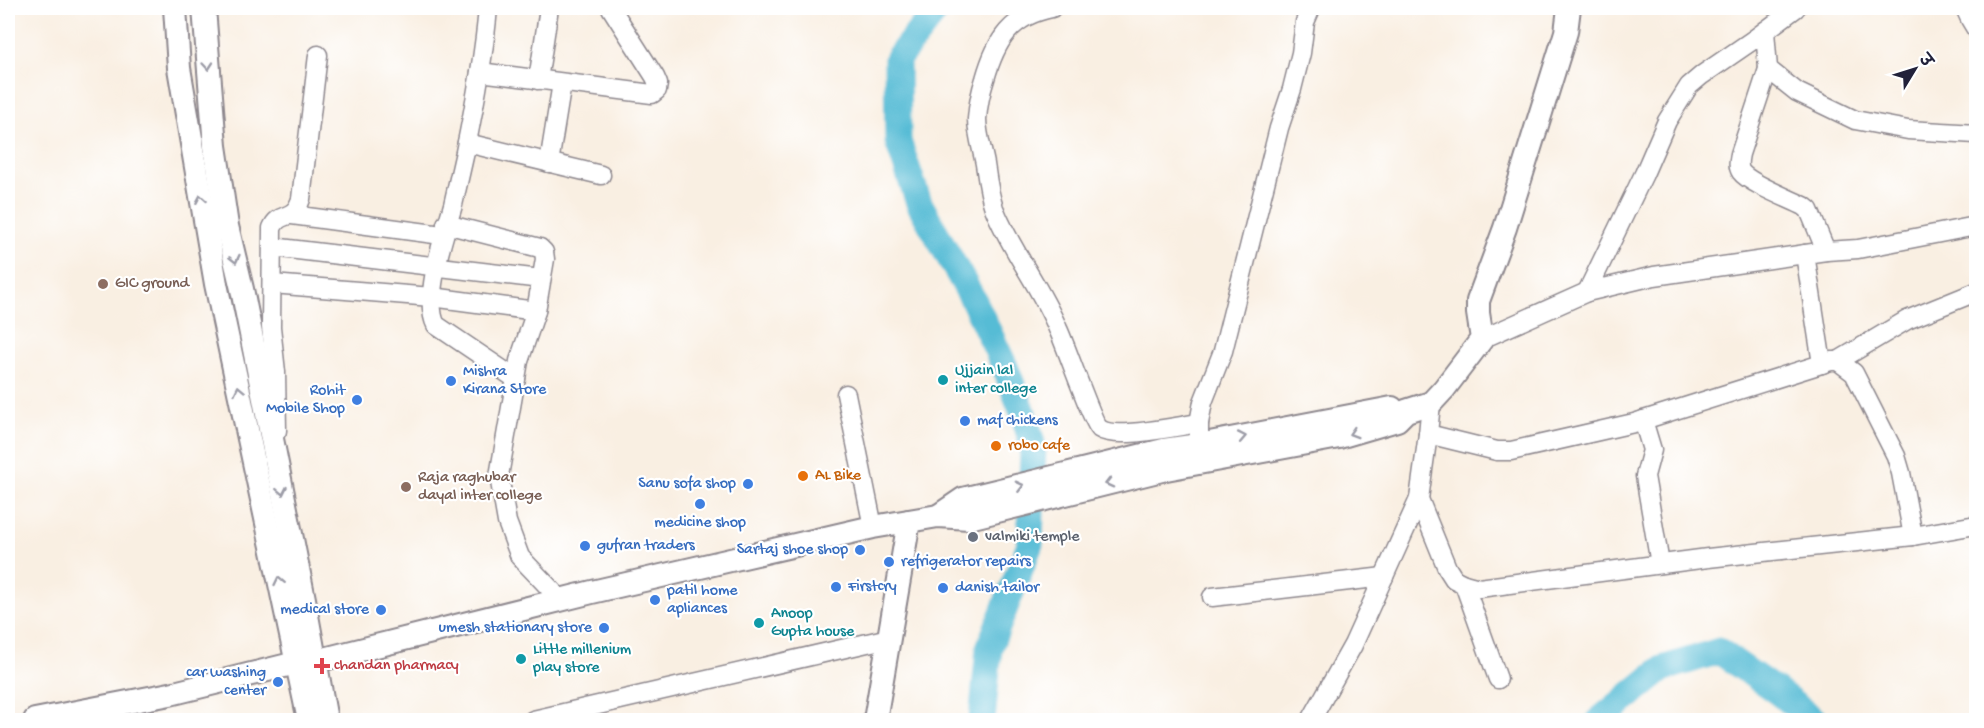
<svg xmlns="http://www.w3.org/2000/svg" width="1984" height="728" font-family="'Gochi Hand','Playpen Sans Deva',sans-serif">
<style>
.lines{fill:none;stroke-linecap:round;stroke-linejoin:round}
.river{stroke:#57bcd5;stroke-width:27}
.minor-casing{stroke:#8e888e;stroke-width:21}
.tertiary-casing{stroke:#8e888e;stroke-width:26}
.minor{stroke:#fff;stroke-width:18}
.tertiary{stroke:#fff;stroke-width:22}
.oneway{stroke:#9c9ca7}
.education-dot{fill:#8d6e63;stroke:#fff;stroke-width:2}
.culture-dot{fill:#0f9aa8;stroke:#fff;stroke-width:2}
.shop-dot{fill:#3f7fe0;stroke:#fff;stroke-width:2}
.food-dot{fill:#e8710a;stroke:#fff;stroke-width:2}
.worship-dot{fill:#6b7280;stroke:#fff;stroke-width:2}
.health-dot{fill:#e0444e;stroke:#fff;stroke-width:2}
.labels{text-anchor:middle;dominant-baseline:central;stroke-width:4.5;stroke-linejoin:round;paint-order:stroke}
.education-label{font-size:16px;fill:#785e54;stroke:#fff;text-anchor:start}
.culture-label{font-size:16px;fill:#0d838f;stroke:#fff;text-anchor:start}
.shop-label{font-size:16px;fill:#366cbe;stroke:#fff;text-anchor:start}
.food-label{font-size:16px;fill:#c56008;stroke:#fff;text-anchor:start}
.worship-label{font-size:16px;fill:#5b616d;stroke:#fff;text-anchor:start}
.health-label{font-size:16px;fill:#be3a42;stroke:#fff;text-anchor:start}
</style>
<rect width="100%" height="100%" fill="#fff"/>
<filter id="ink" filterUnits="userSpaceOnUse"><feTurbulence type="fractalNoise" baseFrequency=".0167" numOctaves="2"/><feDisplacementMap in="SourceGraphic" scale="12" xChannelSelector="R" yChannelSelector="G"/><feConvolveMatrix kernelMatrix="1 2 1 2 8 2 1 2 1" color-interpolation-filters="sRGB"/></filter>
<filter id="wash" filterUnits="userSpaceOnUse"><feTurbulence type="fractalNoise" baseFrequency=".008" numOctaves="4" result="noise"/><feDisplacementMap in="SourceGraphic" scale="24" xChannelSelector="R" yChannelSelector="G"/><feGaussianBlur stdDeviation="1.35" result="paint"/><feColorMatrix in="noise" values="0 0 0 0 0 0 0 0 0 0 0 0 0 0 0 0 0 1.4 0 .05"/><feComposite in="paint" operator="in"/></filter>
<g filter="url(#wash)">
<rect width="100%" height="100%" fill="#f9efe2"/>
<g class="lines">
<g class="river">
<polyline points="938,8 897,59 898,141 919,203 974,301 1005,367 1024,415 1033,447 1030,544 989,648 982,720"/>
<polyline points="1600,720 1662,669 1719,651 1779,693 1814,720"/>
</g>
</g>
</g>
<g filter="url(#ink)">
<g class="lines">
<g class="minor-casing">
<g id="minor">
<path d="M 488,8 C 484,56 475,104 465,152 C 461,170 457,188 453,205 C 445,233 422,299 436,325 L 516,379"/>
<path d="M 1052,8 C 1011,16 996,40 985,79 C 981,91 978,106 977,119 C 977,133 982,149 985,164 C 987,178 989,194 994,208 C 1011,251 1041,287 1058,329 C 1065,343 1093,424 1100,429 C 1116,440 1178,426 1199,423"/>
<polyline points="1965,8 1970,19 1976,29"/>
<path d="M 1765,31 L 1768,69 L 1740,154 C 1739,160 1737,166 1741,172 C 1749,183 1790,199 1804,206 L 1809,210 L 1826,251"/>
<polyline points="1768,69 1797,92 1855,120 1908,130 1976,134"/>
<polyline points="480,72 652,94 657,90 658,84 655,77 611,8"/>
<polyline points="538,80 549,8"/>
<polyline points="467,143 601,175"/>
<polyline points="549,163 562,83"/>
<polyline points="292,215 442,235"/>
<polyline points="446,224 540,248 544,252 545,259 536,311 519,361 499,476 507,522 520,557 561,600"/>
<polyline points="272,247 541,279"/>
<polyline points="1805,254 1822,364"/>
<polyline points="272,284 432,297 536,311"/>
<polyline points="1587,292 1644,174 1667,121 1689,86 1702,75 1753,40 1796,8"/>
<polyline points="1482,339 1587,292 1654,276 1826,251 1858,249 1976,226"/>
<polyline points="1838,361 1907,320 1976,292"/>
<polyline points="846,394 873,527"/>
<polyline points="1431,403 1428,434 1419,499 1447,568 1454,579 1464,584 1479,588 1708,558 1913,536 1976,525"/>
<polyline points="1643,420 1652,450 1645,476 1660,564"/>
<path d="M 277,431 L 276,372 L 271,327 L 272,228 C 280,210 293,223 301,199 L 318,55"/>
<polyline points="1428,434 1497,451 1511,451 1634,423 1831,361 1838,361 1854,373 1896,456 1901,473 1913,536"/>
<polyline points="1199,435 1199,423 1203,402 1223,351 1279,128 1292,89 1301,53 1305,22 1311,8"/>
<polyline points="1464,584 1498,679"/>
<polyline points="1212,597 1384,577"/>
<polyline points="114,705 117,720"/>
<polyline points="533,720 889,638"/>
<polyline points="1311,720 1353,645 1419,499"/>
</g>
</g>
<g class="tertiary-casing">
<g id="tertiary">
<polyline points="175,8 179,68 216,284 309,720"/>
<polyline points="204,8 215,146 227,226 242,289 304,599 326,720"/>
<polyline points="938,516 963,499 1164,450 1199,445 1392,408"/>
<polyline points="35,720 170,694 296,663 316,661 592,592 873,527 938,516 969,518 1166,469 1339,437 1397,420 1406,411 1431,403 1444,389 1482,339 1478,313 1478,301 1505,228 1566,32 1569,8"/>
<polyline points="875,720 909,521"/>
</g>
</g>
<use href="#minor" class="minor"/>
<use href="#tertiary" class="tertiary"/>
</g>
<defs><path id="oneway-chevron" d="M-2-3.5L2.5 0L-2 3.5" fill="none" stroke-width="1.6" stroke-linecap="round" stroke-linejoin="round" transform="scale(1.5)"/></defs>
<g class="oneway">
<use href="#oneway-chevron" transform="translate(208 66) rotate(85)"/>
<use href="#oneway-chevron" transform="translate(201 199) rotate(-100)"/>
<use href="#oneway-chevron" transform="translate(235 259) rotate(77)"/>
<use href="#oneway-chevron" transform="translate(239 390) rotate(-102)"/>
<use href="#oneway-chevron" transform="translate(1353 433) rotate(163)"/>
<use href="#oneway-chevron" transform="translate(1242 437) rotate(-11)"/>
<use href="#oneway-chevron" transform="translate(1109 483) rotate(166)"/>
<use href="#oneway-chevron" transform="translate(1020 486) rotate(-14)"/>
<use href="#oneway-chevron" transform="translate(282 491) rotate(79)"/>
<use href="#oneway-chevron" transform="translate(279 581) rotate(-102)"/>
</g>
</g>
<g class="education-dot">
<circle cx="103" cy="284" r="6"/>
<circle cx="406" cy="487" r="6"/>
</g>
<g class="culture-dot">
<circle cx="943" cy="380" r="6"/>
<circle cx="759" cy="623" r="6"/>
<circle cx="521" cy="659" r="6"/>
</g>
<g class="shop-dot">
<circle cx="451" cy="381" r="6"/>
<circle cx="357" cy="400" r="6"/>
<circle cx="965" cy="421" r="6"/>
<circle cx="748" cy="484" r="6"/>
<circle cx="700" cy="504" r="6"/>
<circle cx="585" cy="546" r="6"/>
<circle cx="860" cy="550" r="6"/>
<circle cx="889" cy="562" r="6"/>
<circle cx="836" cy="587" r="6"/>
<circle cx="943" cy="588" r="6"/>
<circle cx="655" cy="600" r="6"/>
<circle cx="381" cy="610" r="6"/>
<circle cx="604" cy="628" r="6"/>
<circle cx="278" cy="682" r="6"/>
</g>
<g class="food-dot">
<circle cx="996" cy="446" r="6"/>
<circle cx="803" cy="476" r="6"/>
</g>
<circle class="worship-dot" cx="973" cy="537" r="6"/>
<path class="health-dot" d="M319 657h6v6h6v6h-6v6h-6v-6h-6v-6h6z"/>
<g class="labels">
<g class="education-label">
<text x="115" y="284">GIC ground</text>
<text x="418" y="478">Raja raghubar<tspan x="418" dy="18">dayal inter college</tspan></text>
</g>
<g class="culture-label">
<text x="955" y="371">Ujjain lal<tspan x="955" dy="18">inter college</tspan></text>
<text x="771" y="614">Anoop<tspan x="771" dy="18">Gupta house</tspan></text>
<text x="533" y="650">Little millenium<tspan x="533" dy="18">play store</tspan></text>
</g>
<g class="shop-label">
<text x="463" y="372">Mishra<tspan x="463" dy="18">Kirana Store</tspan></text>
<text x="345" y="391" text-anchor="end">Rohit<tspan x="345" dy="18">Mobile Shop</tspan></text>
<text x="977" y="421">maf chickens</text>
<text x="736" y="484" text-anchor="end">Sanu sofa shop</text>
<text x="700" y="523" text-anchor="middle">medicine shop</text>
<text x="597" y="546">gufran traders</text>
<text x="848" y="550" text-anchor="end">Sartaj shoe shop</text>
<text x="901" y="562">refrigerator repairs</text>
<text x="848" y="587">Firstcry</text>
<text x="955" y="588">danish tailor</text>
<text x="667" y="591">patil home<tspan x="667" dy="18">apliances</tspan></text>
<text x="369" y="610" text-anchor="end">medical store</text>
<text x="592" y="628" text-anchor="end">umesh stationary store</text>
<text x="266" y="673" text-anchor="end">car washing<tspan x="266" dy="18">center</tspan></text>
</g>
<g class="food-label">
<text x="1008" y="446">robo cafe</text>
<text x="815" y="476">AL Bike</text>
</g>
<g class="worship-label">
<text x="985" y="537">valmiki temple</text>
</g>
<g class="health-label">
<text x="334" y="666">chandan pharmacy</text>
</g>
</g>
<rect width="1984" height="728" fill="none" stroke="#fff" stroke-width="30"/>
<g transform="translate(1915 69) rotate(52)" stroke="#ffffff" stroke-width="4.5" paint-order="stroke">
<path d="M0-4.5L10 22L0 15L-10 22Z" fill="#22223b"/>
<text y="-9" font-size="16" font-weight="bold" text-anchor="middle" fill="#22223b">उ</text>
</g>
</svg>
